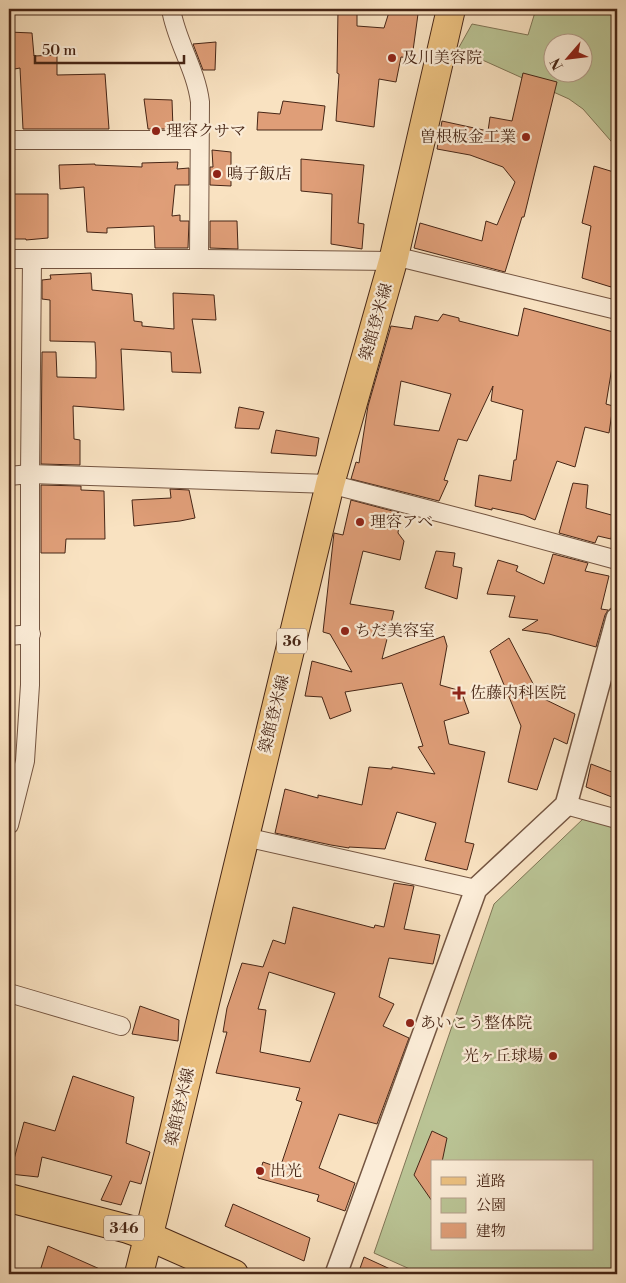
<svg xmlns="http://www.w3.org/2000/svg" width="626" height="1283" font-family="'Libre Bodoni','Noto Serif JP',serif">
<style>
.green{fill:#bac495;stroke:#807556;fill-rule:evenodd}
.building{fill:#df9e78;stroke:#472616;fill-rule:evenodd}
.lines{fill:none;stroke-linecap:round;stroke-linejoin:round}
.minor-casing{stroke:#745541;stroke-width:20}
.tertiary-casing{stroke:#745541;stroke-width:24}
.primary-casing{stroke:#472616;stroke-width:30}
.trunk-casing{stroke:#472616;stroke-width:30}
.minor{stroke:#fbecd7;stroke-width:18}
.tertiary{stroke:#fbecd7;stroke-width:21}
.primary{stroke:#ecc180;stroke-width:28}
.trunk{stroke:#ecc180;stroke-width:28}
.poi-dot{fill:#8f2418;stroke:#fbecd7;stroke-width:2}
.labels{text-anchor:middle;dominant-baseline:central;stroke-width:4.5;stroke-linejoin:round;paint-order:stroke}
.shield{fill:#fbecd7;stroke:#7d6150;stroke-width:1}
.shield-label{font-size:15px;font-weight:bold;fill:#472616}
.poi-label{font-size:16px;fill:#472616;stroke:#fbecd7;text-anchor:start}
.street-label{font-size:16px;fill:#472616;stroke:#fbecd7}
</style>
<rect width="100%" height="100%" fill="#f9e2c1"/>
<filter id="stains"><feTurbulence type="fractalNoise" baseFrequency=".004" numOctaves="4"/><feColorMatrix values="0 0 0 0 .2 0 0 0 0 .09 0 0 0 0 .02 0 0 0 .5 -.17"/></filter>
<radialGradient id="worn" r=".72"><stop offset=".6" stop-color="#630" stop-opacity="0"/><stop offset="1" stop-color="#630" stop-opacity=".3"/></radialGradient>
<g class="green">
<path d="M 536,9 L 617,9 L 617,148 L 583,109 L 569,99 L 458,49 L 472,24 L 528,35 ZM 554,42 L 584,42 L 584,72 L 554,72 Z"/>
<path d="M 584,818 L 617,828 L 617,1274 L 421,1274 L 374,1253 L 494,904 ZM 432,1162 L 592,1162 L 592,1249 L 432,1249 Z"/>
</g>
<g class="building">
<polygon points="338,9 357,9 357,26 384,28 390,9 418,14 412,58 401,57 396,82 379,79 374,127 336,121 339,74 337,73"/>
<polygon points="9,32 32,33 34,56 57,55 57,75 105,74 109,129 23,129 20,68 9,70"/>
<polygon points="216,42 215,70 203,70 193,44"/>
<polygon points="523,73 557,82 524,217 522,217 505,272 414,248 420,223 482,241 486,221 497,225 515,182 503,167 470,155 437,149 442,121 488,131 490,117 512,121"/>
<polygon points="144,99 172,100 173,129 148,129"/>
<polygon points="283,101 325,106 322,130 257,130 258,112 280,114"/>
<polygon points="212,150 231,152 231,186 210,185 210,167 213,167"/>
<polygon points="301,159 364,165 358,223 364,224 362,249 331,244 332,194 301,191"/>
<polygon points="178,162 177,169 189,168 189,185 175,185 172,216 180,215 180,221 189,221 188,248 155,248 154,226 107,228 107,233 87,232 84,187 60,189 59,165 95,164 95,165 142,167 142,163"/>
<polygon points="594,166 617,173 617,270 611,287 582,278 591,226 582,223"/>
<polygon points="9,194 48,194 48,238 26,240 26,239 9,239"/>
<polygon points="210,221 237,221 238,249 210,248"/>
<polygon points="91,273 92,290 132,294 134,321 142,322 142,326 174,329 173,293 214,295 216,320 192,319 201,373 172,372 171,352 121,349 124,410 73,406 74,439 80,440 80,465 41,464 42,352 56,352 57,377 96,378 96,362 95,342 50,341 50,300 42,299 42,280 51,279 50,275"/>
<path d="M 524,308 L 617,333 L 617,362 L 613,361 L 606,404 L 613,406 L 609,433 L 585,427 L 575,467 L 557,461 L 535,520 L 524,515 L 492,508 L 492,510 L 475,506 L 479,475 L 511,481 L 514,460 L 516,460 L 523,410 L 491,401 L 493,386 L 467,441 L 458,439 L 444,480 L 448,481 L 439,501 L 351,479 L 356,462 L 359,463 L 368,406 L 391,326 L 412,329 L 415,316 L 438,321 L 443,314 L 459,318 L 459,321 L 518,336 ZM 401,381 L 451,394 L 439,431 L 394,425 Z"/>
<polygon points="239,407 264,412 259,429 235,428"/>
<polygon points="276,430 319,438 316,456 271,453"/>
<polygon points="573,483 588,485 586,508 615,516 611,539 598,536 595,543 559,533"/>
<polygon points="41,485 81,486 81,490 104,491 105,539 66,539 65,553 41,553"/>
<polygon points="170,489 189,490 195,518 180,521 134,526 132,500 171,498"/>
<polygon points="351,500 400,513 398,533 404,541 400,560 363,551 350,604 394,611 382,659 444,636 447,646 440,685 461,691 469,713 444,721 449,744 485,752 465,842 474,844 467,870 425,860 436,823 397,812 385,849 349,847 349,848 331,845 275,833 285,789 318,798 318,795 362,805 369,767 392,769 392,767 435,774 418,747 423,746 402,683 345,692 351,711 330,719 322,697 305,696 312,661 352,672 330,634 323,632 334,533 343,535"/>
<polygon points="436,551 455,553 453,566 462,568 457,599 425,588"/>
<polygon points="553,554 588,563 585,571 609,576 601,609 608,610 605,615 596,647 549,634 522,630 538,620 509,617 515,596 487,594 498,560 518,566 516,571 544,584"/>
<polygon points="509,638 540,697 575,714 567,744 554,738 537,790 508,782 521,726 490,651"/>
<polygon points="591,764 617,774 617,799 586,787"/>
<path d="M 394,883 L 414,886 L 404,929 L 440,935 L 433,964 L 389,958 L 379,997 L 394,1004 L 383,1026 L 409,1038 L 377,1124 L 339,1114 L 319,1168 L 355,1183 L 345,1211 L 317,1201 L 319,1195 L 258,1178 L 263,1162 L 280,1168 L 302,1102 L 296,1100 L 300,1088 L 216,1073 L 227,1032 L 223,1032 L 227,1008 L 242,963 L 263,967 L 273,940 L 285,944 L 293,907 L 374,928 L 375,925 L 384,927 ZM 269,972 L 335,993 L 310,1062 L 260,1052 L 266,1010 L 258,1009 Z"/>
<polygon points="140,1006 179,1020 178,1041 132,1034"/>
<polygon points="73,1076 134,1097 126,1143 150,1152 141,1184 130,1181 121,1205 101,1200 112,1176 42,1157 38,1177 10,1174 24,1122 55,1131"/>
<polygon points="432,1131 447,1138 442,1162 432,1162 432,1201 414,1175"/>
<polygon points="233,1204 310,1238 304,1261 225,1226"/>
<polygon points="48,1246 111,1274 39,1274"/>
<polygon points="364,1257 401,1274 358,1274"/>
</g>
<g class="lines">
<g class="minor-casing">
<g id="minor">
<path d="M 171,9 C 176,41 196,69 200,102 L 199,259"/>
<polyline points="9,140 199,140"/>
<polyline points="394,256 617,310"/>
<polyline points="9,259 199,259 393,261"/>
<polyline points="9,476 30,474 330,484 484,524 617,560"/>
<polyline points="9,636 31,634"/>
<polyline points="566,805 617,819"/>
<polyline points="9,825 25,761 30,685 30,474 32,259"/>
<polyline points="245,837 476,889"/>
<polyline points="9,993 121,1026"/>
</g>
</g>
<g class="tertiary-casing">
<polyline id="tertiary" points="336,1274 476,889 566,805 617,618"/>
</g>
<g class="primary-casing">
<polyline id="primary" points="139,1274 156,1206 330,484 393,261 451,9"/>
</g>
<g class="trunk-casing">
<polyline id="trunk" points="9,1198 128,1229 148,1236 234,1274"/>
</g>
<use href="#minor" class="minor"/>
<use href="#tertiary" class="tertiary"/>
<use href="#primary" class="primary"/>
<use href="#trunk" class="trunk"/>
</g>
<g class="poi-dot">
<circle cx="392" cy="58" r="5"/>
<circle cx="156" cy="131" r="5"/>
<circle cx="526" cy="137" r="5"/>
<circle cx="217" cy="174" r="5"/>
<circle cx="360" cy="522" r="5"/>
<circle cx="345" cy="631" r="5"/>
<path d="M456.5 685.5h5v5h5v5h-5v5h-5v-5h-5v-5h5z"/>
<circle cx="410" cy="1023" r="5"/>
<circle cx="553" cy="1056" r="5"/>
<circle cx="260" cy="1171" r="5"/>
</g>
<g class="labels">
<g class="shield">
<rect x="277" y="628.5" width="30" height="25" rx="4"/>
<rect x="104" y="1215.5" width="40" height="25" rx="4"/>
</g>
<g class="shield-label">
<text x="292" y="641">36</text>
<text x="124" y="1228">346</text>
</g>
<g class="poi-label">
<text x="402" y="58">及川美容院</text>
<text x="166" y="131">理容クサマ</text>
<text x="516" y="137" text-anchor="end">曽根板金工業</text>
<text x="227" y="174">鳴子飯店</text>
<text x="370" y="522">理容アベ</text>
<text x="355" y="631">ちだ美容室</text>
<text x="470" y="693">佐藤内科医院</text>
<text x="420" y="1023">あいこう整体院</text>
<text x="543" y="1056" text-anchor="end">光ヶ丘球場</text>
<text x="270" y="1171">出光</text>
</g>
<g class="street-label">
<text transform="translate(376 322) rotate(-74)">築館登米線</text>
<text transform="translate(274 714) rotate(-76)">築館登米線</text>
<text transform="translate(180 1107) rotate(-77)">築館登米線</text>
</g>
</g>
<rect width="626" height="1283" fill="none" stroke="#f9e2c1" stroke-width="30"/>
<rect x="10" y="10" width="606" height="1263" fill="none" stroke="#472616" stroke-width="2.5"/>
<rect x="15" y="15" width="596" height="1253" fill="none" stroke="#472616"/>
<rect x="431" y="1160" width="162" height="90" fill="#fbecd7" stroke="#b39d8a"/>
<rect x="441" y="1177" width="25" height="8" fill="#ecc180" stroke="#b39d8a"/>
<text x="476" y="1186" font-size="15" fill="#472616">道路</text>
<rect x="441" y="1198" width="25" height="15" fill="#bac495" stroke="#b39d8a"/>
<text x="476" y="1210" font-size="15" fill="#472616">公園</text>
<rect x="441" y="1223" width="25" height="15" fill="#df9e78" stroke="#b39d8a"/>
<text x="476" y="1236" font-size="15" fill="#472616">建物</text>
<g transform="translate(568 58) rotate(242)"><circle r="24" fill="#fbecd7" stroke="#b39d8a"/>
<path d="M0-4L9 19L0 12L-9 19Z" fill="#8f2418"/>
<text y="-8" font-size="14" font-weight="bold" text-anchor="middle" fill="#472616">N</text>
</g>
<path d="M35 55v8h149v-8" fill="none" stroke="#472616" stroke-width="2.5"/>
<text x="42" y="55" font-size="15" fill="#472616" stroke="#fbecd7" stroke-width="4" paint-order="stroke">50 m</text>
<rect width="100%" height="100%" filter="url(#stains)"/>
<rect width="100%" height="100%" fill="url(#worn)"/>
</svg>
